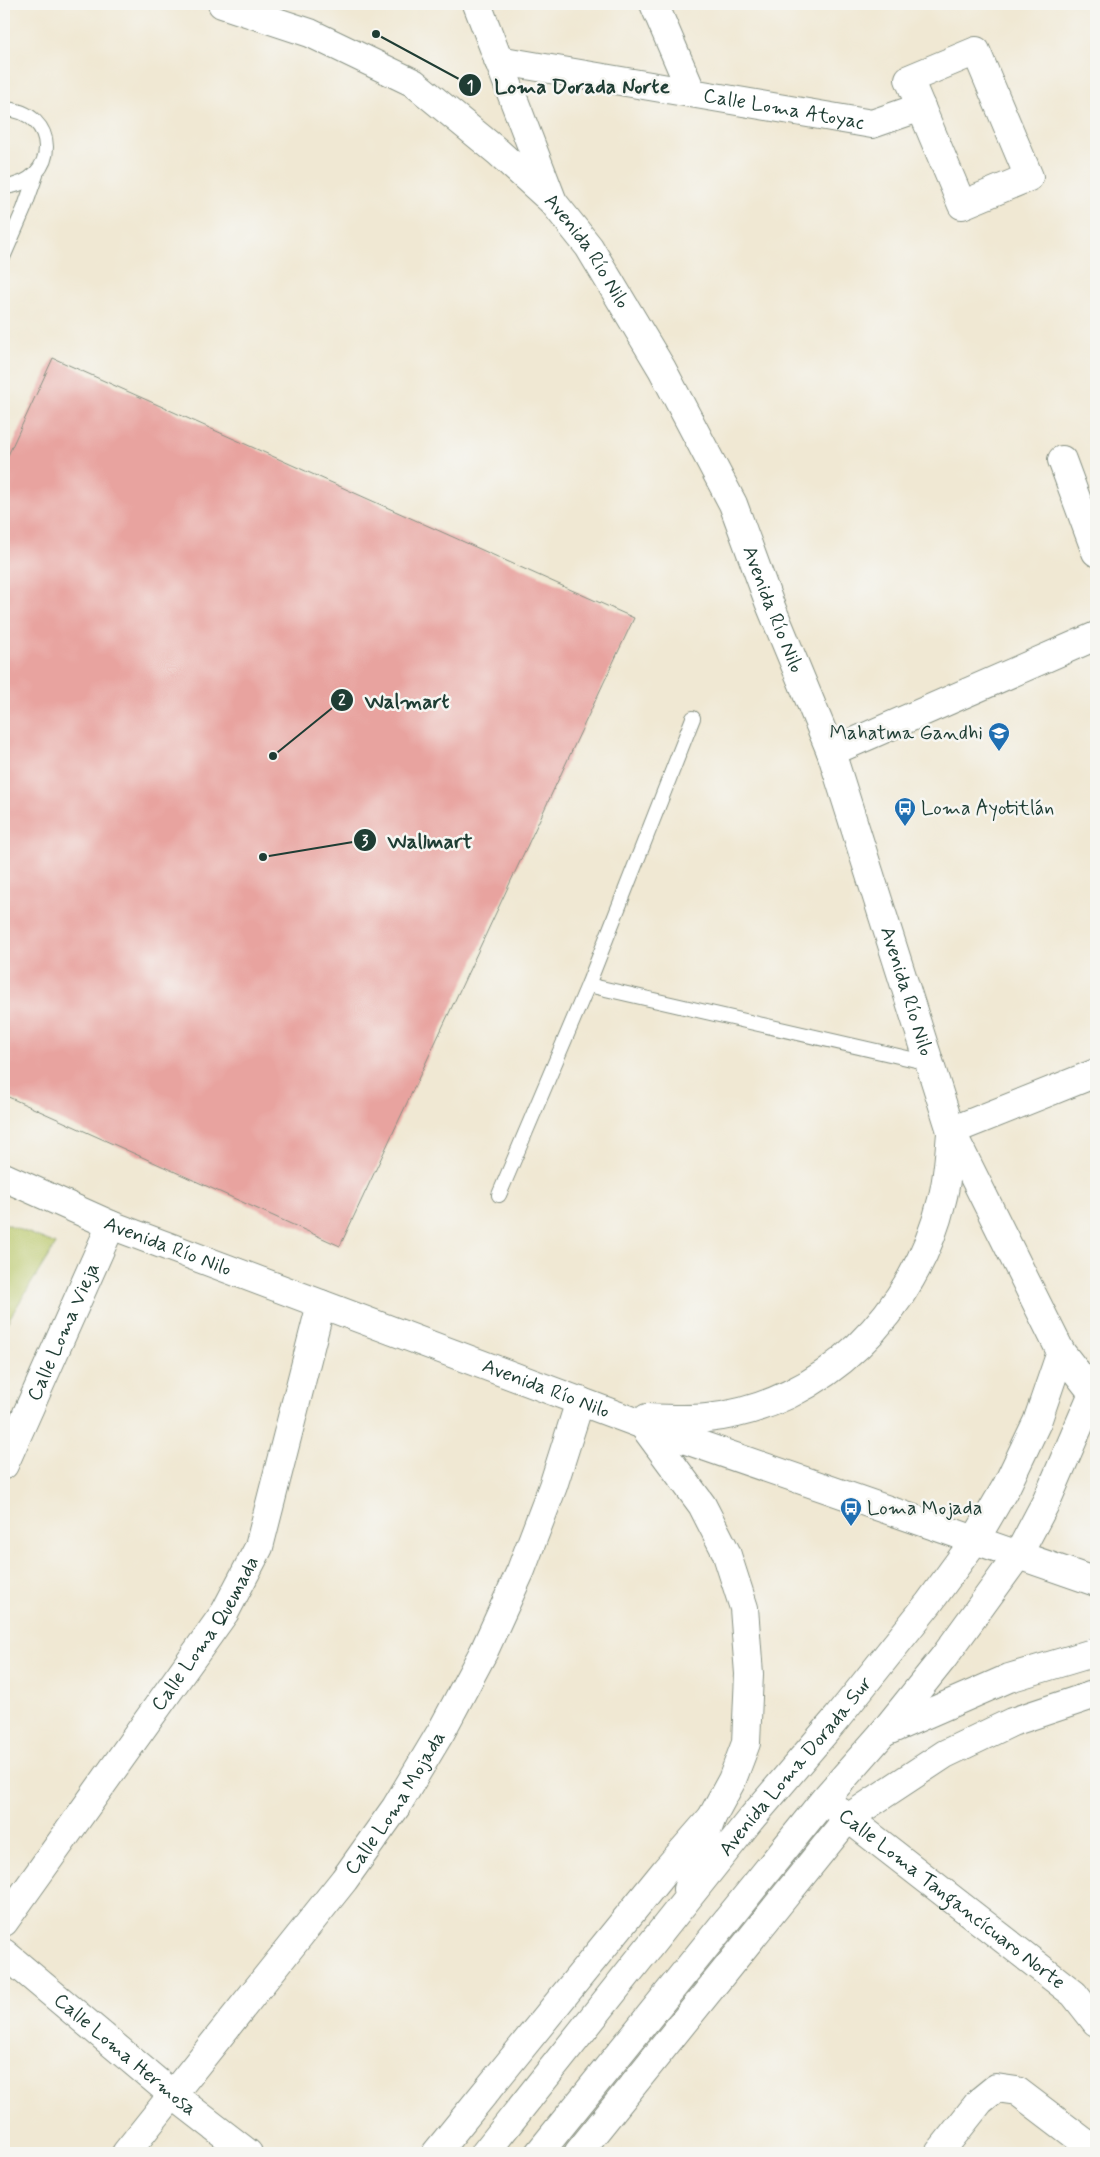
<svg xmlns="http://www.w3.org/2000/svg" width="1100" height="2157" font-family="Mynerve,sans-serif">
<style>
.green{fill:#b9c769;stroke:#6c824e}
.building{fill:#e8a39f}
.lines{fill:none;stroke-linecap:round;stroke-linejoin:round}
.service-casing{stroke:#889284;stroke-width:16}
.minor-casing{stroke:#889284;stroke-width:30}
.tertiary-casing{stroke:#889284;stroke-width:30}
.secondary-casing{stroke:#889284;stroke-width:30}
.service{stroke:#fff;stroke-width:14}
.minor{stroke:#fff;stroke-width:28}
.tertiary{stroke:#fff;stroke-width:28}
.secondary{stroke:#fff;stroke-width:28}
.labels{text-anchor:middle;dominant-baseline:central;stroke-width:5;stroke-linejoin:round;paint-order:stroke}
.street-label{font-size:20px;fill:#1f3d34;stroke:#f6f6f2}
.poi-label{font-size:20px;fill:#1f3d34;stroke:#f6f6f2;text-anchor:start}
.leader{fill:none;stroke:#1f3d34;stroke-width:2}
.callout-dot{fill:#1f3d34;stroke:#f6f6f2;stroke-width:2}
.mark-label{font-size:15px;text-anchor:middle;font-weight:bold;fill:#fff}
.callout-label{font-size:21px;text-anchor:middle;font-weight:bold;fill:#1f3d34;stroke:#f6f6f2;stroke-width:5;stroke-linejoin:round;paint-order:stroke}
</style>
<rect width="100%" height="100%" fill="#f6f6f2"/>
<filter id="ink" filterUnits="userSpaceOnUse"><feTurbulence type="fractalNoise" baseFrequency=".02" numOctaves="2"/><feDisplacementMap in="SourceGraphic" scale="10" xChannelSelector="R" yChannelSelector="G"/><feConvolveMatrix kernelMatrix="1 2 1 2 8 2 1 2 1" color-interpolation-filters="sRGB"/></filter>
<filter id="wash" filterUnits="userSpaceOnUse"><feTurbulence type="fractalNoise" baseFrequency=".0096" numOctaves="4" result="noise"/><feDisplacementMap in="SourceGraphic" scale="20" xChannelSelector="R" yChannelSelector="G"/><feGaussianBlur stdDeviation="1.12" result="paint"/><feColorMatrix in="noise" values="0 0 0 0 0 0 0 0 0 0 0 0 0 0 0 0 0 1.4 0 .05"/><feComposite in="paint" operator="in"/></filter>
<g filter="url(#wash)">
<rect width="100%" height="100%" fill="#f0e8d3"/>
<polygon class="green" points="4,1223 56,1244 4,1327"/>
<g id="blocks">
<polygon class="building" points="53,358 634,618 340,1246 4,1095 4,464"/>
</g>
</g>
<g filter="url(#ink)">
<use href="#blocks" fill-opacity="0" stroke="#889284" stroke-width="1"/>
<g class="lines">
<g class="service-casing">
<g id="service">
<path d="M 4,109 C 59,111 61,182 4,187"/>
<polyline points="4,255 24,209 36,175"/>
<polyline points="588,985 929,1063"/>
<polyline points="499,1195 588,985 693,718"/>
</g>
</g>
<g class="minor-casing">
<g id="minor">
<polyline points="477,4 553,202"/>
<polyline points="654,4 692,93"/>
<polygon points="976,51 1029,177 962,205 909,79"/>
<path id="s1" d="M 498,60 L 872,124 L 921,107"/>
<polyline points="1062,460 1096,552"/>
<polyline points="831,752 1096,636"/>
<polyline points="951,1131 1096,1073"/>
<path id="s2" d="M 4,1465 L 111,1225"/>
<path id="s3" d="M 835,1808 L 1074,1994 L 1096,2022"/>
<path id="s4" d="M 4,1922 L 225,1612 L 259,1547 L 321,1304"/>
<path id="s5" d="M 4,1953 L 173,2095 L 248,2153"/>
<path id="s6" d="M 126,2153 L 344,1880 L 396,1807 L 442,1730 L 484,1651 L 521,1570 L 553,1486 L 580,1401"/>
<polyline points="436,2153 665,1871 712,1817 732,1780 746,1743 749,1674 744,1608 726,1552 702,1505 643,1425"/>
<polyline points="578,2153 848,1818 945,1754 1012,1722 1096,1694"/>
<polyline points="939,2153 980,2101 996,2088 1017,2091 1096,2151"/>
</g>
</g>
<g class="tertiary-casing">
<g id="tertiary">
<polyline points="687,1889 712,1817"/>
<path id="s7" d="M 485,2153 L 750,1820 L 837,1718 L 929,1603 L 975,1540 L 1007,1485 L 1037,1422 L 1061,1352"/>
<polyline points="539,2153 824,1800 883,1733 944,1657 1018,1555 1047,1500 1093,1393"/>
</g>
</g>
<g class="secondary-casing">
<g id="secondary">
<path id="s8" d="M 222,4 L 310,33 L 414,83 L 498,152 L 553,202 L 589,247 L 662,369 L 733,504 L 769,602 L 831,752 L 951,1131 L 1061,1352 L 1096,1397"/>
<path id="s9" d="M 4,1177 L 111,1225 L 643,1425 L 1096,1582"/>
<path d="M 647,1418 C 667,1419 687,1420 707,1418 C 823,1406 916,1310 942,1200 C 948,1178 949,1155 951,1133"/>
<polyline points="883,1733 1009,1678 1096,1652"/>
</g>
</g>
<use href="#service" class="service"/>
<use href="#minor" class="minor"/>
<use href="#tertiary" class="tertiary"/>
<use href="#secondary" class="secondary"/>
</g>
</g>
<defs>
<g id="school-pin" transform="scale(1.125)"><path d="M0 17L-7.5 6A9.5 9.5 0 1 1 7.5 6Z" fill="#1f6fb2" stroke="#f6f6f2"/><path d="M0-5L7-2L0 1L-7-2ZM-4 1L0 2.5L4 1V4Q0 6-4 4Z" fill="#fff"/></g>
<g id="bus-pin" transform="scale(1.125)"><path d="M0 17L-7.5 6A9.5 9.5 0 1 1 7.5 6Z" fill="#1f6fb2" stroke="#f6f6f2"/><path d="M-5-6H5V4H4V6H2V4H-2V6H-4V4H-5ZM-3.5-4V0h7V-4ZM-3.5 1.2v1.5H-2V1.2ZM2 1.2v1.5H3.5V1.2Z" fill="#fff"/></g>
</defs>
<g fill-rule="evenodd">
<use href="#school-pin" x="999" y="733"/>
<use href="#bus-pin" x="905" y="808"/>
<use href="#bus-pin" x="851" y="1508"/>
</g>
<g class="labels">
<g class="street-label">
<text stroke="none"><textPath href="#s1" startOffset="290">Calle Loma Atoyac</textPath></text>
<text stroke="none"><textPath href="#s8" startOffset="451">Avenida Río Nilo</textPath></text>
<text stroke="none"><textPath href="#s8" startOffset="856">Avenida Río Nilo</textPath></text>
<text stroke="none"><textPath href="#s8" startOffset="1261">Avenida Río Nilo</textPath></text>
<text stroke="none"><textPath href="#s9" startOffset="178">Avenida Río Nilo</textPath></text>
<text stroke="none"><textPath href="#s2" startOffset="146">Calle Loma Vieja</textPath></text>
<text stroke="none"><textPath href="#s9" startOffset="582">Avenida Río Nilo</textPath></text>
<text stroke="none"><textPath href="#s4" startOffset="352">Calle Loma Quemada</textPath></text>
<text stroke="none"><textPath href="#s7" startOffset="496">Avenida Loma Dorada Sur</textPath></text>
<text stroke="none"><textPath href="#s6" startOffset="442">Calle Loma Mojada</textPath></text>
<text stroke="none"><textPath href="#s3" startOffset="148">Calle Loma Tangancícuaro Norte</textPath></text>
<text stroke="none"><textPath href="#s5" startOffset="158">Calle Loma Hermosa</textPath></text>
</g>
<g class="poi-label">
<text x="983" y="733" text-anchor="end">Mahatma Gandhi</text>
<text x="921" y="808">Loma Ayotitlán</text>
<text x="867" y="1508">Loma Mojada</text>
</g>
</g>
<path class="leader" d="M376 34L470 85M273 756L342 700M263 857L365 840"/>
<g class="callout-dot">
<circle cx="376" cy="34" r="5"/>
<circle cx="273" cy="756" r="5"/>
<circle cx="263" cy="857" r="5"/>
<circle cx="470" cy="85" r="12"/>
<circle cx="342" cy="700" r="12"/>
<circle cx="365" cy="840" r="12"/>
</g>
<g class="mark-label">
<text x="470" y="91">1</text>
<text x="342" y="705">2</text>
<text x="365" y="846">3</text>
</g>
<g class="callout-label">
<text x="582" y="93">Loma Dorada Norte</text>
<text x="407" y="708">Walmart</text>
<text x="430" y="848">Wallmart</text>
</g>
<rect width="1100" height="2157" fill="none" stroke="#f6f6f2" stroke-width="20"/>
</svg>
